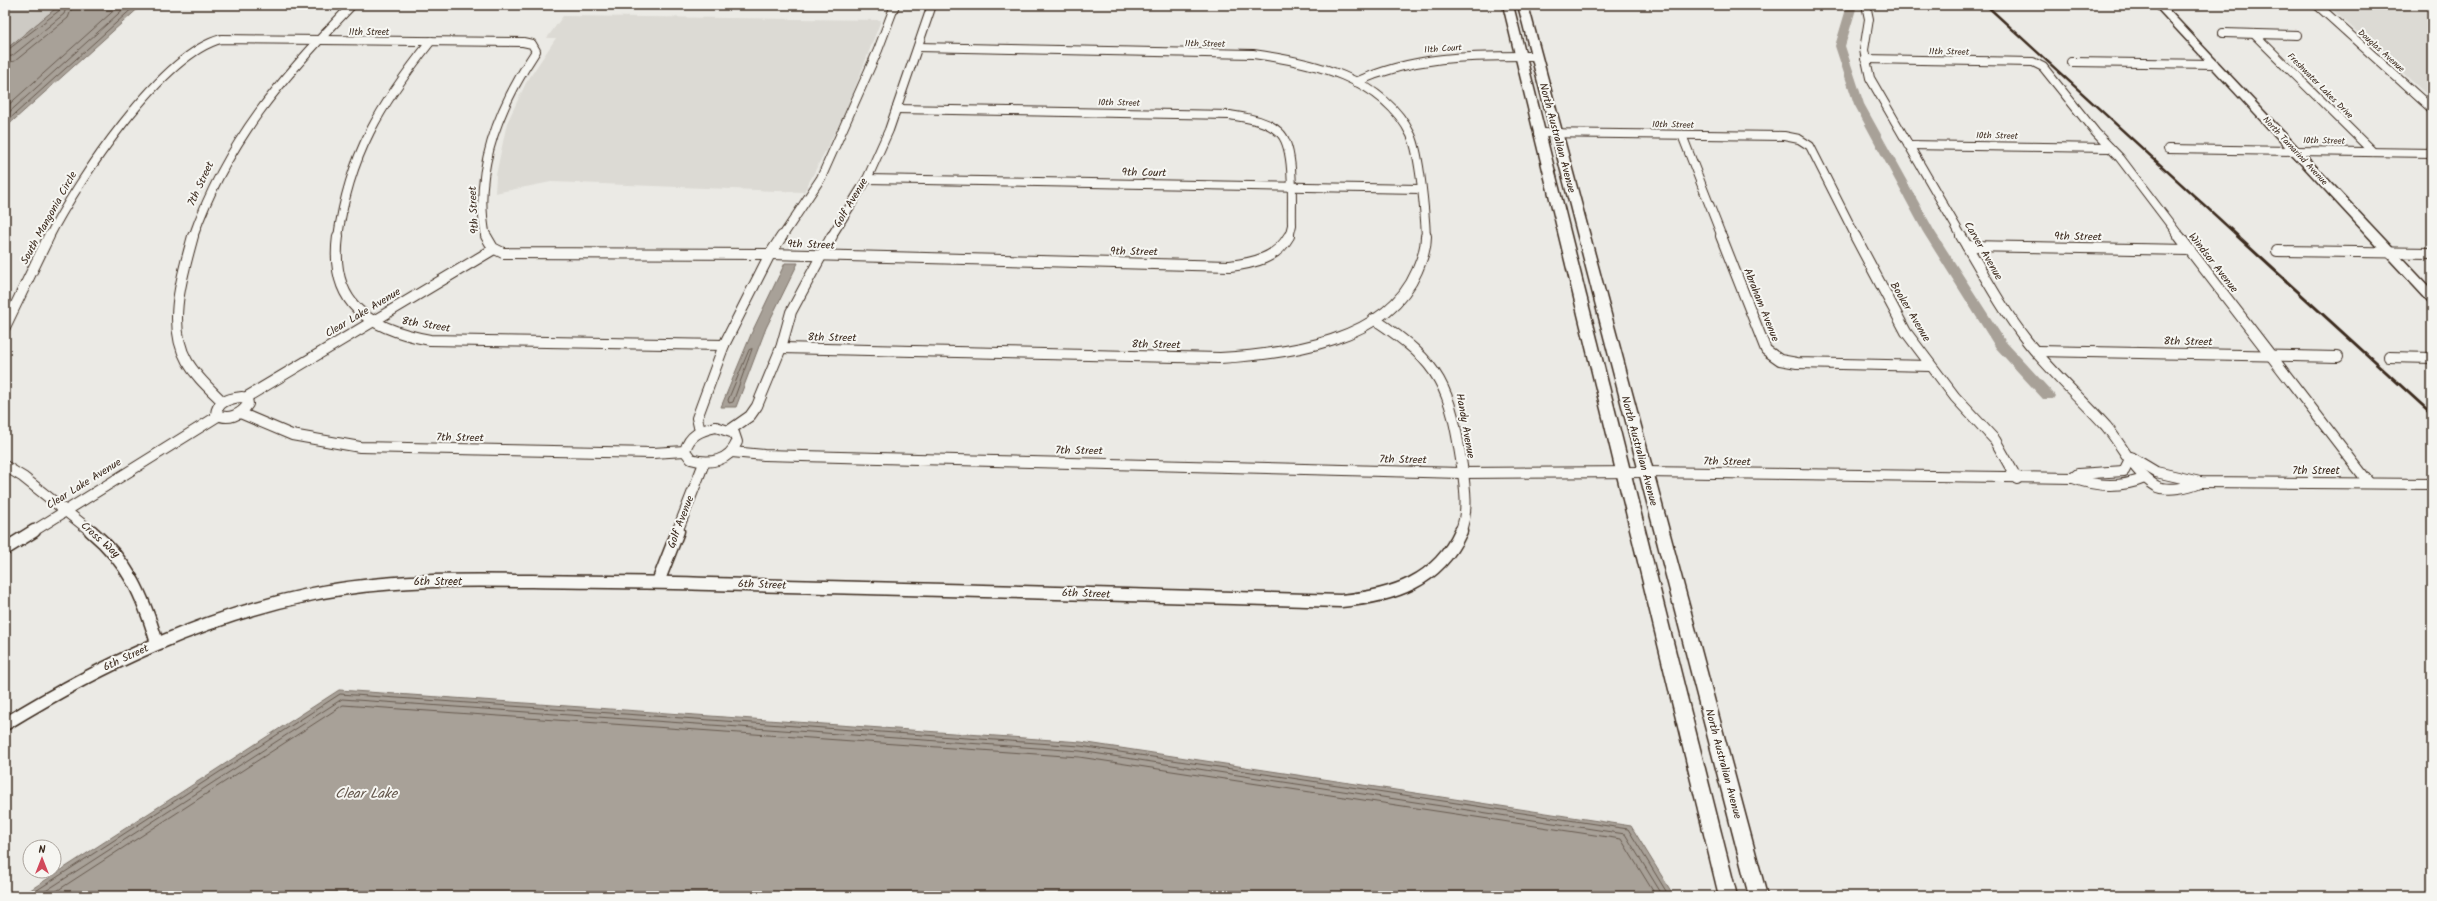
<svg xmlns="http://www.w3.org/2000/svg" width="2437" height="901" font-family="Kalam,sans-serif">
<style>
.built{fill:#dcdad4}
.green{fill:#cdcac4;stroke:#847a71}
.water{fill:#a8a198;stroke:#7c7167}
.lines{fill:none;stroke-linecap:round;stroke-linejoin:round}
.shore{stroke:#675a4f;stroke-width:1}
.canal{fill:#a8a198;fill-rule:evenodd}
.street-far2-casing{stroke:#3b2a1e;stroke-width:10}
.street-far1-casing{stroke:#3b2a1e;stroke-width:12}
.street-casing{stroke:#3b2a1e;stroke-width:15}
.secondary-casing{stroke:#3b2a1e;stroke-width:3}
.street-far2{stroke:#f6f6f2;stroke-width:8}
.street-far1{stroke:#f6f6f2;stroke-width:10}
.street{stroke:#f6f6f2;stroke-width:12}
.secondary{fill:#f6f6f2;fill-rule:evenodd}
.rail-far1{stroke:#3b2a1e;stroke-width:2.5}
.rail{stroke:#3b2a1e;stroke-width:3}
.labels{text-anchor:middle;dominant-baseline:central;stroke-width:4;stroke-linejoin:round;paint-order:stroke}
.far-street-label{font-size:9px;fill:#3b2a1e;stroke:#f6f6f2}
.street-label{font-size:11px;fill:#3b2a1e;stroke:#f6f6f2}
.near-water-label{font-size:14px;font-style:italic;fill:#615449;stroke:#f6f6f2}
</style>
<rect width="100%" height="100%" fill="#ebeae5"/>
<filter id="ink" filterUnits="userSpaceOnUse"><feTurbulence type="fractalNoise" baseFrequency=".025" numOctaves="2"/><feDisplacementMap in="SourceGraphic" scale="8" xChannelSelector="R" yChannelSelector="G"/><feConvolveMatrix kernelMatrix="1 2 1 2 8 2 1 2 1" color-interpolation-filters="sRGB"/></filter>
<g filter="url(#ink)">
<g class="built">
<polygon points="2327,5 2432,5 2432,99 2394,65"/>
<polygon points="563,16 881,20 847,109 804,192 551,182 495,193 496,175 507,123 526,83 556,38 547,38"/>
</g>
<polygon class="green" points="13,5 60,5 5,50 5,11"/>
<g class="water">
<polygon points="60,5 142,5 5,128 5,50"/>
<polygon points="785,263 798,263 766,328 736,407 721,407 752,332"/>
<polygon points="339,690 1081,742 1631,826 1674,896 21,896"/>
</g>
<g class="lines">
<g class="shore">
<polyline points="5,52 60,10 62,5"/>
<polyline points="5,57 12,56 64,14 67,5"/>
<polyline points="5,63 15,61 68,18 73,5"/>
<polyline points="5,108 120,5"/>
<polyline points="5,116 128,5"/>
<polyline points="5,123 136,5"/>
<polygon points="752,349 733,402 729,403 728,400 749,350"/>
<polyline points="28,896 340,694 1080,746 1628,829 1669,896"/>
<polyline points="38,896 342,699 1080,751 1625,834 1663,896"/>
<polyline points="49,896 343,705 1079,757 1621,839 1656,896"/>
</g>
<polygon class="canal" points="1851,6 1856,9 1845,46 1864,104 1935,232 2006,342 2053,393 2055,396 2053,399 2043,399 1996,348 1923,232 1854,104 1835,46 1846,9"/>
<g class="street-far2-casing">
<g id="street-far2">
<polyline points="1866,5 1869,19 1864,50 1870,78 1962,237"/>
<polyline points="2317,5 2432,109"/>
<polyline points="2223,33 2297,35"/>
<polyline points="2254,34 2373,152"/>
<path d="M 918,47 L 1253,54 C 1311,62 1383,77 1411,135 C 1420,154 1425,214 1426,237"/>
<polyline points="1865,59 2033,62 2043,67 2096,133 2120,158 2180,237"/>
<polyline points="2071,62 2214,64"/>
<path d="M 1356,82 C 1416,55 1471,56 1535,56"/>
<path d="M 896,109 L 1230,115 C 1247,118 1266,120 1279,132 C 1296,146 1291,203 1292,225 L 1289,237"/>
<polyline points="1538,133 1784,136 1799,139 1810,146 1856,237"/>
<polyline points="1682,135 1722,237"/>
<polyline points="1908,145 2110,148"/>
<polyline points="2168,149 2432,153"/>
<polyline points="867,179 1420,189"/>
<path d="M 49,237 C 77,182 161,55 221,39 L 523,42 L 532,44 L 536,51 C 500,105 472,170 486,237"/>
<path d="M 193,237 C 227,140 283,77 352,5"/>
<path d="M 338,237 C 349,155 381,104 431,41"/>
<polyline points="782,237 821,178 878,50 895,5"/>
<polyline points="831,237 867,179 889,130 932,5"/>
</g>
</g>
<g class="street-far1-casing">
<g id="street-far1">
<path d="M 193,236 C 183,274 166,324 187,361 C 196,377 210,389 223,402"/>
<path d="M 338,236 C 329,304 369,329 430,340 L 724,345"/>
<path d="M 486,236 L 493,248 L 503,253 L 770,254 L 1230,266 C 1254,263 1277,258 1289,236"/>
<polyline points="1721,236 1766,350 1780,360 1797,363 1930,366"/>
<polyline points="1855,236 1906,332 1955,397 1995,440 2017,479"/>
<path d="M 1961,236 C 1982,271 2001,308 2027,341 C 2051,372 2080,397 2106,426 C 2122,445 2134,473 2156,486 C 2167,492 2190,487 2200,482"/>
<polyline points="2179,236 2369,483"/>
<polyline points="1967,246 2189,250"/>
<polyline points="2277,251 2432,253"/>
<path d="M 1374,319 C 1442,364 1450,387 1462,466 C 1465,486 1469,513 1460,532"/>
<polyline points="5,327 49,236"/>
<path d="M 781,348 L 1220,358 C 1287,354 1387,342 1417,271 C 1422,259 1426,249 1426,236"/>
<polyline points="2037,351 2338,357"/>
<polyline points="2389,357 2432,358"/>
<path d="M 242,397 L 247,399 L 248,404 C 241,415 228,421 216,414 C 217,401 231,398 242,397 Z"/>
<polyline points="245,398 494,249"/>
<polyline points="240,413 292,435 360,447 653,453 685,451"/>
<path d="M 716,427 L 734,433 L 737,442 C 729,461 710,465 691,459 L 685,451 C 689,435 701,430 716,427 Z"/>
<polyline points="730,430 750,416 757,406 781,348 791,312 832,236"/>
<polyline points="700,431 697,418 724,345 770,254 782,236"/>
<path d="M 732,452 L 764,455 L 1461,473 L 1645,472 L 2073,478 C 2097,487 2121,488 2145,478"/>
<polyline points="5,466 23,477 92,532"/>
<polyline points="2073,478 2078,474 2124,471 2131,457 2156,472 2200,482 2432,484"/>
<polyline points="32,532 218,416"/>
<polyline points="677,532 704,463"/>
</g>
</g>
<g class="street-casing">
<g id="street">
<path d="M 91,531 C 129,563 143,596 157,643"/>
<polyline points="5,549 34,531"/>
<polyline points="658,582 678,531"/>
<path d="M 5,724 C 101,665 202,617 313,594 C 385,579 459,580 532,581 C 591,582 651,582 710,584 C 920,589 1131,595 1341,601 C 1393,596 1438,582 1461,531"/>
</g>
</g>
<g class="secondary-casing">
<g id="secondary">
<polygon points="1503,5 1513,5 1737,896 1719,896"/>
<polygon points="1518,5 1528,5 1767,896 1749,896"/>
<polygon points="2154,5 2164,5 2432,290 2432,302 2428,301"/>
</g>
</g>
<use href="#street-far2" class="street-far2"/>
<use href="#street-far1" class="street-far1"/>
<use href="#street" class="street"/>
<use href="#secondary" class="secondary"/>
<polyline class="rail-far1" points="1986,5 2239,237"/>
<polyline class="rail" points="2237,236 2432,414"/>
</g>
</g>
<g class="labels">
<g class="far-street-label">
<text x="369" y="32">11th Street</text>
<text transform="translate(1205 44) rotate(1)">11th Street</text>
<text transform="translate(1443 49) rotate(-4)">11th Court</text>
<text transform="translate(2381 51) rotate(42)">Douglas Avenue</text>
<text transform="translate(1949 52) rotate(1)">11th Street</text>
<text transform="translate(2320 86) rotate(45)">Freshwater Lakes Drive</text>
<text transform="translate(1119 103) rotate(1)">10th Street</text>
<text transform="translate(1673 125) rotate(1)">10th Street</text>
<text transform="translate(1997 136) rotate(1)">10th Street</text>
<text transform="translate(2324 141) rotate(1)">10th Street</text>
<text transform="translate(2295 151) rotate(47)">North Tamarind Avenue</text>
</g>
<g class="street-label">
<text transform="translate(1557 138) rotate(75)">North Australian Avenue</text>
<text transform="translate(1144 173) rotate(1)">9th Court</text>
<text transform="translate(201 184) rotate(-65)">7th Street</text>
<text transform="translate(851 203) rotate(-59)">Golf Avenue</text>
<text transform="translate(474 210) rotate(-93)">9th Street</text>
<text transform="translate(49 218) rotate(-61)">South Mangonia Circle</text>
<text transform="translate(2078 237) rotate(1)">9th Street</text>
<text transform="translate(811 245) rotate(2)">9th Street</text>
<text transform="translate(1983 251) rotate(60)">Carver Avenue</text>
<text transform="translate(1134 252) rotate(1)">9th Street</text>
<text transform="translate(2213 263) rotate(52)">Windsor Avenue</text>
<text transform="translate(1761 305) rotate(68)">Abraham Avenue</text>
<text transform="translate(1910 312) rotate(59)">Booker Avenue</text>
<text transform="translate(363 313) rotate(-31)">Clear Lake Avenue</text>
<text transform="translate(426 325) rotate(9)">8th Street</text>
<text transform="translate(832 338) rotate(1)">8th Street</text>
<text transform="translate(2188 342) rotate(1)">8th Street</text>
<text transform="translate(1156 345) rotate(1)">8th Street</text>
<text transform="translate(1465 426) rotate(80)">Handy Avenue</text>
<text transform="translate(460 438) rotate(1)">7th Street</text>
<text transform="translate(1079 451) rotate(1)">7th Street</text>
<text transform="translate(1639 451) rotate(75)">North Australian Avenue</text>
<text transform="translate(1403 460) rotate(1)">7th Street</text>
<text transform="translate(1727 462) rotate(1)">7th Street</text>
<text x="2316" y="471">7th Street</text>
<text transform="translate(84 484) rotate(-32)">Clear Lake Avenue</text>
<text transform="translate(681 522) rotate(-69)">Golf Avenue</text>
<text transform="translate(100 540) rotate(42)">Cross Way</text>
<text x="438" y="582">6th Street</text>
<text transform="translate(762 585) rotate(2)">6th Street</text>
<text transform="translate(1086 594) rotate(2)">6th Street</text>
<text transform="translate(126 658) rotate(-25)">6th Street</text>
<text transform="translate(1723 764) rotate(75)">North Australian Avenue</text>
</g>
<g class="near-water-label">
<text x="366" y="794">Clear Lake</text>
</g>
</g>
<rect width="2437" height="901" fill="none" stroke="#f6f6f2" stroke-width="20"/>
<rect x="10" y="10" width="2417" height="881" fill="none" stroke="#3b2a1e" stroke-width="1.5" filter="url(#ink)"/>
<g transform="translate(42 859)"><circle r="19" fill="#f6f6f2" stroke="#aba49d"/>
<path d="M0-3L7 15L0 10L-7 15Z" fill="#d1495b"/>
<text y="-6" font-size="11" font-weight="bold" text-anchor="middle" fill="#3b2a1e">N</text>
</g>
</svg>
